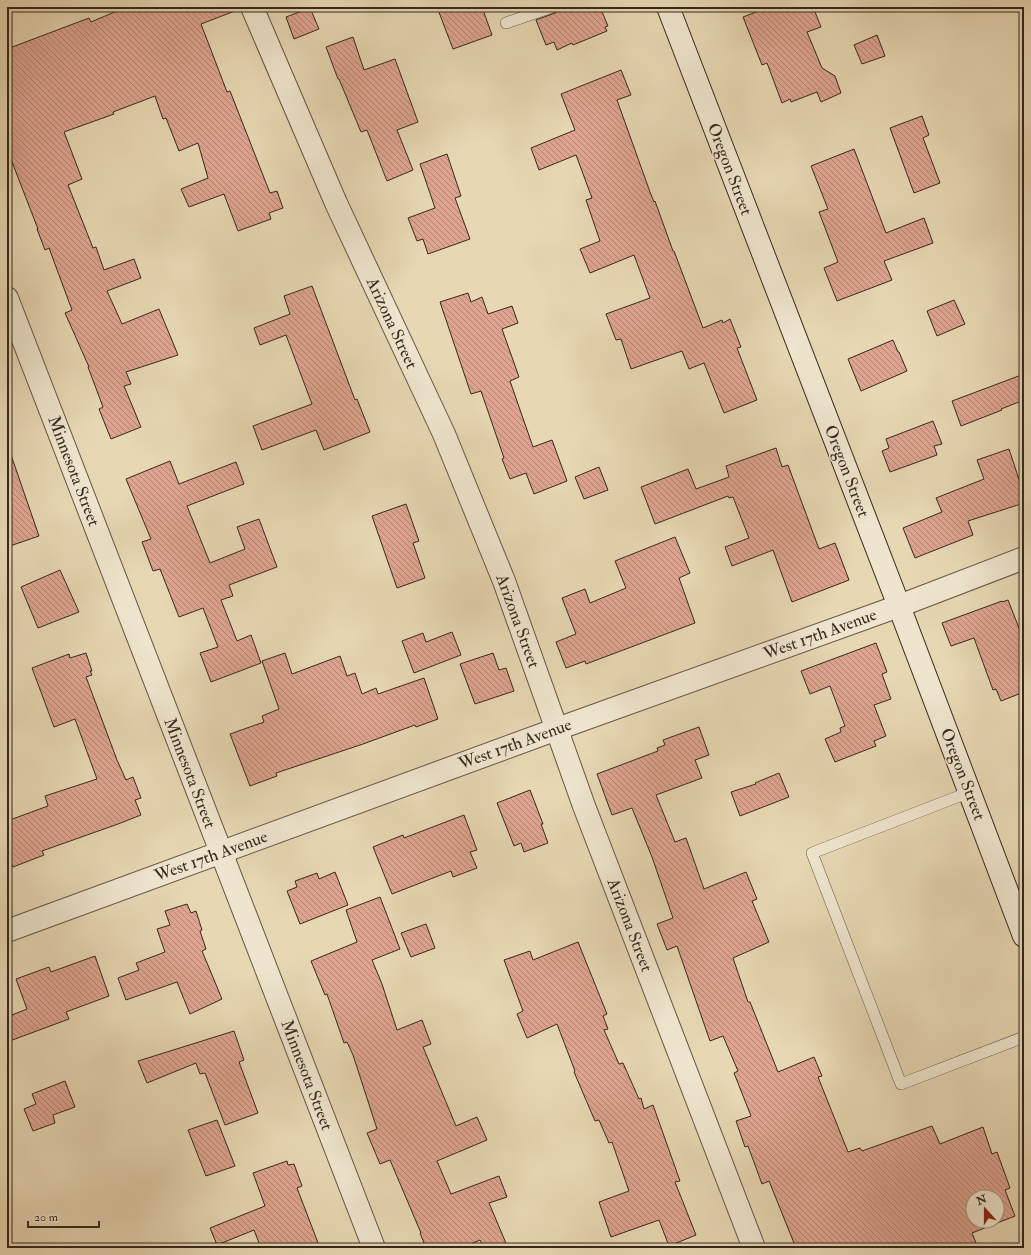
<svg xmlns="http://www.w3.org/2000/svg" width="1031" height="1255" font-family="'IM FELL Double Pica',serif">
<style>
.building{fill:url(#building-back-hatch);stroke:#35281e;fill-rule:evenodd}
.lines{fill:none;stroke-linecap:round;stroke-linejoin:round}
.service-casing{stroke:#625443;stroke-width:12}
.minor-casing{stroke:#625443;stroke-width:24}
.secondary-casing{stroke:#35281e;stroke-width:24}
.service{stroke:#efe5ce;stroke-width:11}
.minor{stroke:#efe5ce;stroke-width:22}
.secondary{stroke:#efe5ce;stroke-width:22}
.labels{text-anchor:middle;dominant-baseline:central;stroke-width:3;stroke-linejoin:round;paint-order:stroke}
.street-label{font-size:17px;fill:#35281e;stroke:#efe5ce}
</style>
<defs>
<pattern id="building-back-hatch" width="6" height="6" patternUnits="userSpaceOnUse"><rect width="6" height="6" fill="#dea490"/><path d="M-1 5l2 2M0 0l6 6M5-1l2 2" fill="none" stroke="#b58675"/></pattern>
</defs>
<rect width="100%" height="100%" fill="#e7d7b3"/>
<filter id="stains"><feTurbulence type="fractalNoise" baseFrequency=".005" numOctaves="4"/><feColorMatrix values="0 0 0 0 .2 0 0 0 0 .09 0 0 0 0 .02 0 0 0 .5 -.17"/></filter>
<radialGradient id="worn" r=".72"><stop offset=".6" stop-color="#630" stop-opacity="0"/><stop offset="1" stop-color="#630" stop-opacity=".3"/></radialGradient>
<g class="building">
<polygon points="126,7 240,7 240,9 201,24 227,92 230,91 270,193 277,191 283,208 269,213 271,219 238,231 224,194 189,207 181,189 208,178 198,143 179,151 166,118 163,119 155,96 113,112 114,114 64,132 82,179 68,185 93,248 96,247 104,270 134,259 141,278 107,291 122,324 159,309 178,355 126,372 131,384 124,386 141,427 111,439 99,409 103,407 88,367 89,367 65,313 72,310 49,248 45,250 37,229 38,229 7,149 7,49 89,18 91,22"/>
<polygon points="437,7 482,7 492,35 453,49"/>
<polygon points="559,7 600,7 608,26 605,27 607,31 573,45 572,43 557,50 554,42 546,45 536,20 555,13 558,11"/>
<polygon points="769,7 813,7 821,27 807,32 822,68 835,76 841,93 821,102 817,92 791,102 790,99 782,103 767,63 762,65 743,17"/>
<polygon points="310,8 319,29 294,39 286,17"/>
<polygon points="877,35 885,56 862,64 854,45"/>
<polygon points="353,37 364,70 395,59 418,122 397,130 413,170 387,181 367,130 361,132 339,79 338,79 326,47"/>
<polygon points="621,70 631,95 617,100 650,192 654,202 655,201 673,251 674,251 703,328 722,320 723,323 730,319 741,347 737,348 757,400 724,413 704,363 689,369 682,351 631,369 621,339 616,340 606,314 650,298 634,255 590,273 580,249 600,241 586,200 592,198 576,155 539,170 531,148 575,130 561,94"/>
<polygon points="922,116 929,135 923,138 940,183 914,193 890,128"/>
<polygon points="854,149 886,233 924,218 933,243 884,261 892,280 837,301 824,268 838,262 819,212 828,209 811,166"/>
<polygon points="447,154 461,196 455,198 470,239 428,254 423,239 417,241 408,218 435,208 420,164"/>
<polygon points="312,286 355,400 357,399 370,432 324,450 316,430 262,450 253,426 312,404 286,335 260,345 254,328 290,314 284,296"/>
<polygon points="468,293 471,302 482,297 488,314 512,306 518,323 502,329 519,377 510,381 533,447 552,440 567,481 534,494 526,473 510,479 502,459 504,458 481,391 471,394 440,302"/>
<polygon points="954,300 965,324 937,336 927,311"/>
<polygon points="893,340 898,352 899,352 907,371 861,391 848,359"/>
<polygon points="1024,374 1024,400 1001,409 1002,410 961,426 952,401"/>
<polygon points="933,421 942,444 934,446 937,455 890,472 882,451 889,448 886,439"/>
<polygon points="776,448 782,467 788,465 819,549 835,543 849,580 792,602 773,550 732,566 725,547 749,538 733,497 729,498 728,496 655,524 641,487 688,469 696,489 729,477 726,466"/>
<polygon points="1009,449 1024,495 1024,503 968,521 973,535 915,558 903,528 942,512 936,498 984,479 977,460"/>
<polygon points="10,452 39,536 7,547 7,453"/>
<polygon points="170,461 179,484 236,462 244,484 187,506 210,563 245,549 237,527 259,519 277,567 229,585 233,596 221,600 237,641 251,635 261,663 211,682 200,653 218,647 203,608 179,617 160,569 153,571 142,542 151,539 126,479"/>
<polygon points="599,467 608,490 584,499 575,477"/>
<polygon points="406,504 419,541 413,543 425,578 397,588 372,516"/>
<polygon points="675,537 690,573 679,578 695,623 586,664 585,661 566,668 556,642 576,634 562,598 585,589 590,603 626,588 615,561"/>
<polygon points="60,570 79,612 38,628 21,587"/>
<polygon points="1008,600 1019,628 1024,626 1024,692 1001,701 996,689 993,690 974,638 951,646 942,623 1002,601 1002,602"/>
<polygon points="452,632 461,655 414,673 402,641 423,633 426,642"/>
<polygon points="876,643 887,672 882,674 891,699 874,705 886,736 874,741 876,746 835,762 825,739 841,732 840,728 845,726 830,686 810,694 801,671"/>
<polygon points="86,653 92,671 90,671 92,675 86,677 117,760 126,780 133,777 141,798 135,800 141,815 118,824 42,851 44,855 13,867 11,863 7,864 7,821 48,806 45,796 97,779 75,719 54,727 32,668 69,654 70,658"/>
<polygon points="285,653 292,674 340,656 347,676 355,673 362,694 376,688 378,694 424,678 438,719 416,727 415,725 363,744 276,773 277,776 250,786 230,734 264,722 262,716 279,709 262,661"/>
<polygon points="493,653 499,670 506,668 514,691 475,704 460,664"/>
<path d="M 699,727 L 709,755 L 695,760 L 702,778 L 656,795 L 675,842 L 686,838 L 704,889 L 746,872 L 757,899 L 752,901 L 769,942 L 733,958 L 748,1002 L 750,1002 L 778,1072 L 814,1057 L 822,1076 L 818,1077 L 848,1152 L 860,1148 L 862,1151 L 932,1126 L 940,1144 L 983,1127 L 992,1154 L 997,1152 L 1010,1188 L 1005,1190 L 1015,1216 L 972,1233 L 978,1248 L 796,1248 L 769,1181 L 762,1184 L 748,1146 L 745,1147 L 736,1121 L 751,1116 L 734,1073 L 738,1071 L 723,1036 L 710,1041 L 677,946 L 667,950 L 657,924 L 673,918 L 652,857 L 632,808 L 612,815 L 597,774 L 658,751 L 657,748 L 665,745 L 663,740 ZM 973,1197 L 997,1197 L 997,1221 L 973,1221 Z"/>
<polygon points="779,773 789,797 740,816 731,792 756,784 755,783"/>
<polygon points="530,790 543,824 541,824 548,843 524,852 521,843 514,846 497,803"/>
<polygon points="464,815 477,850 470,852 477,868 453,877 451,871 392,894 373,847 403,835 404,838"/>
<polygon points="335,872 348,905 300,924 287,891 297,887 295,881 317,873 319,879"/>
<polygon points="380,897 400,949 372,960 382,984 397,1030 422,1020 431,1044 423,1047 456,1126 477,1117 487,1140 437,1161 451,1194 499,1176 507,1197 489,1203 508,1248 484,1248 480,1240 461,1248 426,1248 420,1233 421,1233 390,1160 380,1164 367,1133 377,1129 353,1055 347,1042 344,1043 327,994 325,995 311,961 357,942 346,910"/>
<polygon points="187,904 191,913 196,911 202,930 200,931 206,949 202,951 222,999 190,1014 177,982 126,1000 118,978 139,970 136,963 165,952 157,929 170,925 165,911"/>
<polygon points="426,924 435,948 411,957 401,933"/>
<polygon points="578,942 607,1014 603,1016 608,1029 604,1030 619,1064 623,1063 639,1099 641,1098 644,1109 653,1105 680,1181 675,1182 696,1235 669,1246 659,1220 611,1237 599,1202 629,1191 612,1142 609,1143 599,1120 595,1121 574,1072 575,1071 557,1024 527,1038 517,1014 523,1011 504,960 530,951 533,960"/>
<polygon points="95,956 109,996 66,1012 69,1019 7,1042 7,1017 27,1009 16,979 49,967 51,972"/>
<polygon points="234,1031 244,1060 239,1062 258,1113 225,1125 205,1073 200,1074 196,1063 147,1083 138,1061"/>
<polygon points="65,1081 75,1107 53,1115 55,1123 33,1131 24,1109 36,1104 32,1094"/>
<polygon points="217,1120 235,1166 206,1176 188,1130"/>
<polygon points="287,1161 288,1165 294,1164 302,1186 297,1188 320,1248 261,1248 254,1230 217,1245 210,1228 265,1206 253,1173"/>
</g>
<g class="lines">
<g class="service-casing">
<g id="service">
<polyline points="506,23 552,7"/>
<polyline points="970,792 812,853 901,1084 1024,1037"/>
</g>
</g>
<g class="minor-casing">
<g id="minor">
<polyline points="252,7 336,203 444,434 504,581 584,806 754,1248"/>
<polyline points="7,298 374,1248"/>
<polyline points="7,931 557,729 899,606 1024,558"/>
</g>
</g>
<g class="secondary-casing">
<polyline id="secondary" points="668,7 899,606 1024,936"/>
</g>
<use href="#service" class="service"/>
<use href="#minor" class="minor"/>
<use href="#secondary" class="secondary"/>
</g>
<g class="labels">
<g class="street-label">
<text transform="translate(730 169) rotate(69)">Oregon Street</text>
<text transform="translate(392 323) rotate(65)">Arizona Street</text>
<text transform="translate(74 471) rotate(69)">Minnesota Street</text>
<text transform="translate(847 471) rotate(69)">Oregon Street</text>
<text transform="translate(518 621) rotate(70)">Arizona Street</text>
<text transform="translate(820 634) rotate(-20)">West 17th Avenue</text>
<text transform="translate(515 744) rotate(-20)">West 17th Avenue</text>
<text transform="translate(190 773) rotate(69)">Minnesota Street</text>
<text transform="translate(963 774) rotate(69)">Oregon Street</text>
<text transform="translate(211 856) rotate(-20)">West 17th Avenue</text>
<text transform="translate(630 925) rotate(69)">Arizona Street</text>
<text transform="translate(307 1075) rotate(69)">Minnesota Street</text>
</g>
</g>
<rect width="1031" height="1255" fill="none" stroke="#e7d7b3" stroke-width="24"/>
<rect x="8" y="8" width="1015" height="1239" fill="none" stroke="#35281e" stroke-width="2"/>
<rect x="12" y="12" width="1007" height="1231" fill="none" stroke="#35281e"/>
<g transform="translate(985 1209) rotate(339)"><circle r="19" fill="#efe5ce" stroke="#a59988"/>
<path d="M0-3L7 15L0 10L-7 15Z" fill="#8f2418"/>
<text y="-6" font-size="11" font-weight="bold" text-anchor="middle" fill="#35281e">N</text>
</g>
<path d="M28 1221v6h71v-6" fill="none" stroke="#35281e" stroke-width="2"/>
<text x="34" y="1221" font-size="12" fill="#35281e" stroke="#efe5ce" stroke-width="3" paint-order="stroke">20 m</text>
<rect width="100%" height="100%" filter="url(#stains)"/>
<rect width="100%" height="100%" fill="url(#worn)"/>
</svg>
